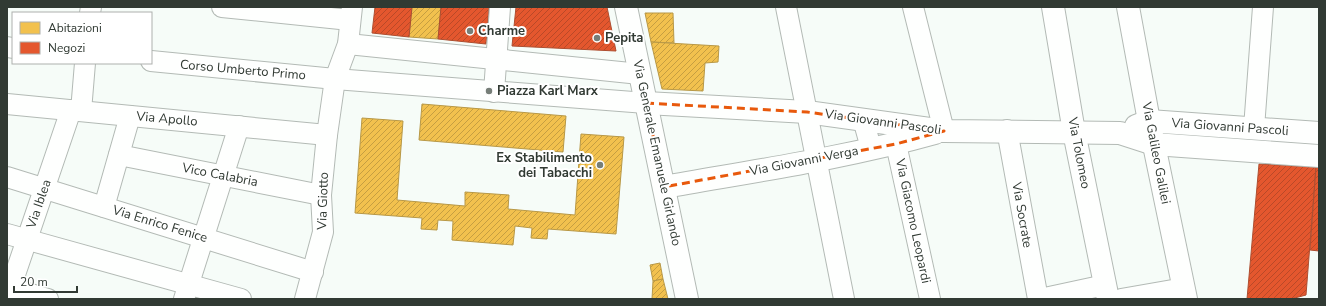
<svg xmlns="http://www.w3.org/2000/svg" width="1326" height="306" font-family="'Nunito Sans',sans-serif">
<style>
.homes{fill:url(#homes-hatch);stroke:#b89846}
.shops{fill:url(#shops-hatch);stroke:#ae4e30}
.lines{fill:none;stroke-linecap:round;stroke-linejoin:round}
.minor-casing{stroke:#b3bab5;stroke-width:22}
.tertiary-casing{stroke:#b3bab5;stroke-width:24}
.secondary-casing{stroke:#b3bab5;stroke-width:24}
.minor{stroke:#fefffe;stroke-width:20}
.tertiary{stroke:#fefffe;stroke-width:22}
.secondary{stroke:#fefffe;stroke-width:22}
.marked{fill:none;stroke:#e8590c;stroke-width:3;stroke-dasharray:8 5;stroke-linejoin:round}
.poi-dot{fill:#767e78;stroke:#fff;stroke-width:1.5}
.labels{text-anchor:middle;dominant-baseline:central;stroke-width:4;stroke-linejoin:round;paint-order:stroke}
.poi-label{font-size:13px;font-weight:bold;fill:#313a33;stroke:#fff;text-anchor:start}
.street-label{font-size:13px;fill:#313a33;stroke:#fff}
</style>
<defs>
<pattern id="homes-hatch" width="6" height="6" patternUnits="userSpaceOnUse"><rect width="6" height="6" fill="#f2c14e"/><path d="M-1 1l2-2M0 6l6-6M5 7l2-2" fill="none" stroke="#c59e41"/></pattern>
<pattern id="shops-hatch" width="6" height="6" patternUnits="userSpaceOnUse"><rect width="6" height="6" fill="#e4572e"/><path d="M-1 1l2-2M0 6l6-6M5 7l2-2" fill="none" stroke="#b94928"/></pattern>
</defs>
<rect width="100%" height="100%" fill="#f6fcf8"/>
<g class="homes">
<polygon points="412,7 441,7 438,39 409,37"/>
<polygon points="645,13 673,13 674,43 651,42"/>
<polygon points="651,42 719,46 718,62 705,63 703,91 662,89"/>
<polygon points="422,104 566,116 563,152 419,140"/>
<polygon points="362,118 403,121 397,200 465,206 465,192 509,195 508,209 575,215 581,134 624,137 616,234 548,229 547,239 531,238 532,228 515,226 513,245 452,240 453,221 438,220 437,230 421,229 422,218 355,213"/>
<polygon points="660,263 663,279 653,281 650,265"/>
<polygon points="663,279 668,299 652,299 653,281"/>
</g>
<g class="shops">
<polygon points="375,7 412,7 409,37 372,33"/>
<polygon points="441,7 489,7 486,44 438,39"/>
<polygon points="516,7 607,7 616,51 512,46"/>
<polygon points="1259,164 1316,167 1306,295 1291,299 1247,299"/>
<polygon points="1316,167 1319,167 1319,251 1310,250"/>
</g>
<g class="lines">
<g class="minor-casing">
<g id="minor">
<polyline points="222,7 350,20"/>
<polyline points="786,7 844,299"/>
<polyline points="913,7 944,131"/>
<polyline points="90,13 91,7"/>
<polyline points="348,44 640,74"/>
<polyline points="7,47 13,48"/>
<polyline points="151,61 335,79 646,103"/>
<polyline points="494,92 500,7"/>
<polyline points="7,104 327,135"/>
<polyline points="81,111 85,63"/>
<polyline points="863,119 871,148"/>
<polyline points="1254,128 1263,7"/>
<polyline points="1007,130 1038,299"/>
<polyline points="896,144 930,299"/>
<polyline points="119,155 321,195"/>
<polyline points="7,177 313,272"/>
<polyline points="104,207 130,116"/>
<polyline points="7,234 241,299"/>
<polyline points="7,287 48,299"/>
<polyline points="7,298 71,110"/>
<polyline points="184,299 239,126"/>
<polyline points="305,299 323,232 321,195 327,135 335,79 348,44 352,7"/>
<polyline points="1040,299 1105,285"/>
<polyline points="1121,299 1184,288"/>
</g>
</g>
<g class="tertiary-casing">
<g id="tertiary">
<polyline points="1053,7 1074,132 1108,299"/>
<polyline points="1128,7 1149,121 1186,299"/>
<polyline points="646,103 807,112 944,131 1120,133 1154,144 1319,156"/>
<polyline points="1136,126 1149,121 1319,133"/>
<path d="M 664,187 C 754,171 846,158 935,133"/>
</g>
</g>
<g class="secondary-casing">
<polyline id="secondary" points="626,7 687,299"/>
</g>
<use href="#minor" class="minor"/>
<use href="#tertiary" class="tertiary"/>
<use href="#secondary" class="secondary"/>
</g>
<path class="marked" d="M 646,103 L 807,112 L 944,131 L 896,144 L 664,187 Z"/>
<g class="poi-dot">
<circle cx="470" cy="31" r="4"/>
<circle cx="597" cy="38" r="4"/>
<circle cx="489" cy="91" r="4"/>
<circle cx="600" cy="165" r="4"/>
</g>
<g class="labels">
<g class="poi-label">
<text x="478" y="31">Charme</text>
<text x="605" y="38">Pepita</text>
<text x="497" y="91">Piazza Karl Marx</text>
<text x="592" y="158" text-anchor="end">Ex Stabilimento<tspan x="592" dy="15">dei Tabacchi</tspan></text>
</g>
<g class="street-label">
<text transform="translate(243 70) rotate(5)">Corso Umberto Primo</text>
<text transform="translate(167 119) rotate(5)">Via Apollo</text>
<text transform="translate(883 122) rotate(8)">Via Giovanni Pascoli</text>
<text transform="translate(1230 127) rotate(4)">Via Giovanni Pascoli</text>
<text transform="translate(657 153) rotate(78)">Via Generale Emanuele Girlando</text>
<text transform="translate(1079 153) rotate(79)">Via Tolomeo</text>
<text transform="translate(1156 153) rotate(79)">Via Galileo Galilei</text>
<text transform="translate(804 161) rotate(-11)">Via Giovanni Verga</text>
<text transform="translate(220 175) rotate(11)">Vico Calabria</text>
<text transform="translate(323 201) rotate(-88)">Via Giotto</text>
<text transform="translate(39 204) rotate(-71)">Via Iblea</text>
<text transform="translate(1022 215) rotate(80)">Via Socrate</text>
<text transform="translate(913 221) rotate(78)">Via Giacomo Leopardi</text>
<text transform="translate(160 224) rotate(17)">Via Enrico Fenice</text>
</g>
</g>
<rect width="1326" height="306" fill="none" stroke="#313a33" stroke-width="16"/>
<rect x="12" y="12" width="140" height="52" fill="#ffffff" stroke="#adb0ad"/>
<rect x="20" y="22" width="20" height="12" fill="#f2c14e" stroke="#adb0ad"/>
<text x="48" y="32" font-size="12" fill="#313a33">Abitazioni</text>
<rect x="20" y="42" width="20" height="12" fill="#e4572e" stroke="#adb0ad"/>
<text x="48" y="52" font-size="12" fill="#313a33">Negozi</text>
<path d="M14 286v6h63v-6" fill="none" stroke="#313a33" stroke-width="2"/>
<text x="20" y="286" font-size="12" fill="#313a33" stroke="#ffffff" stroke-width="3" paint-order="stroke">20 m</text>
</svg>
